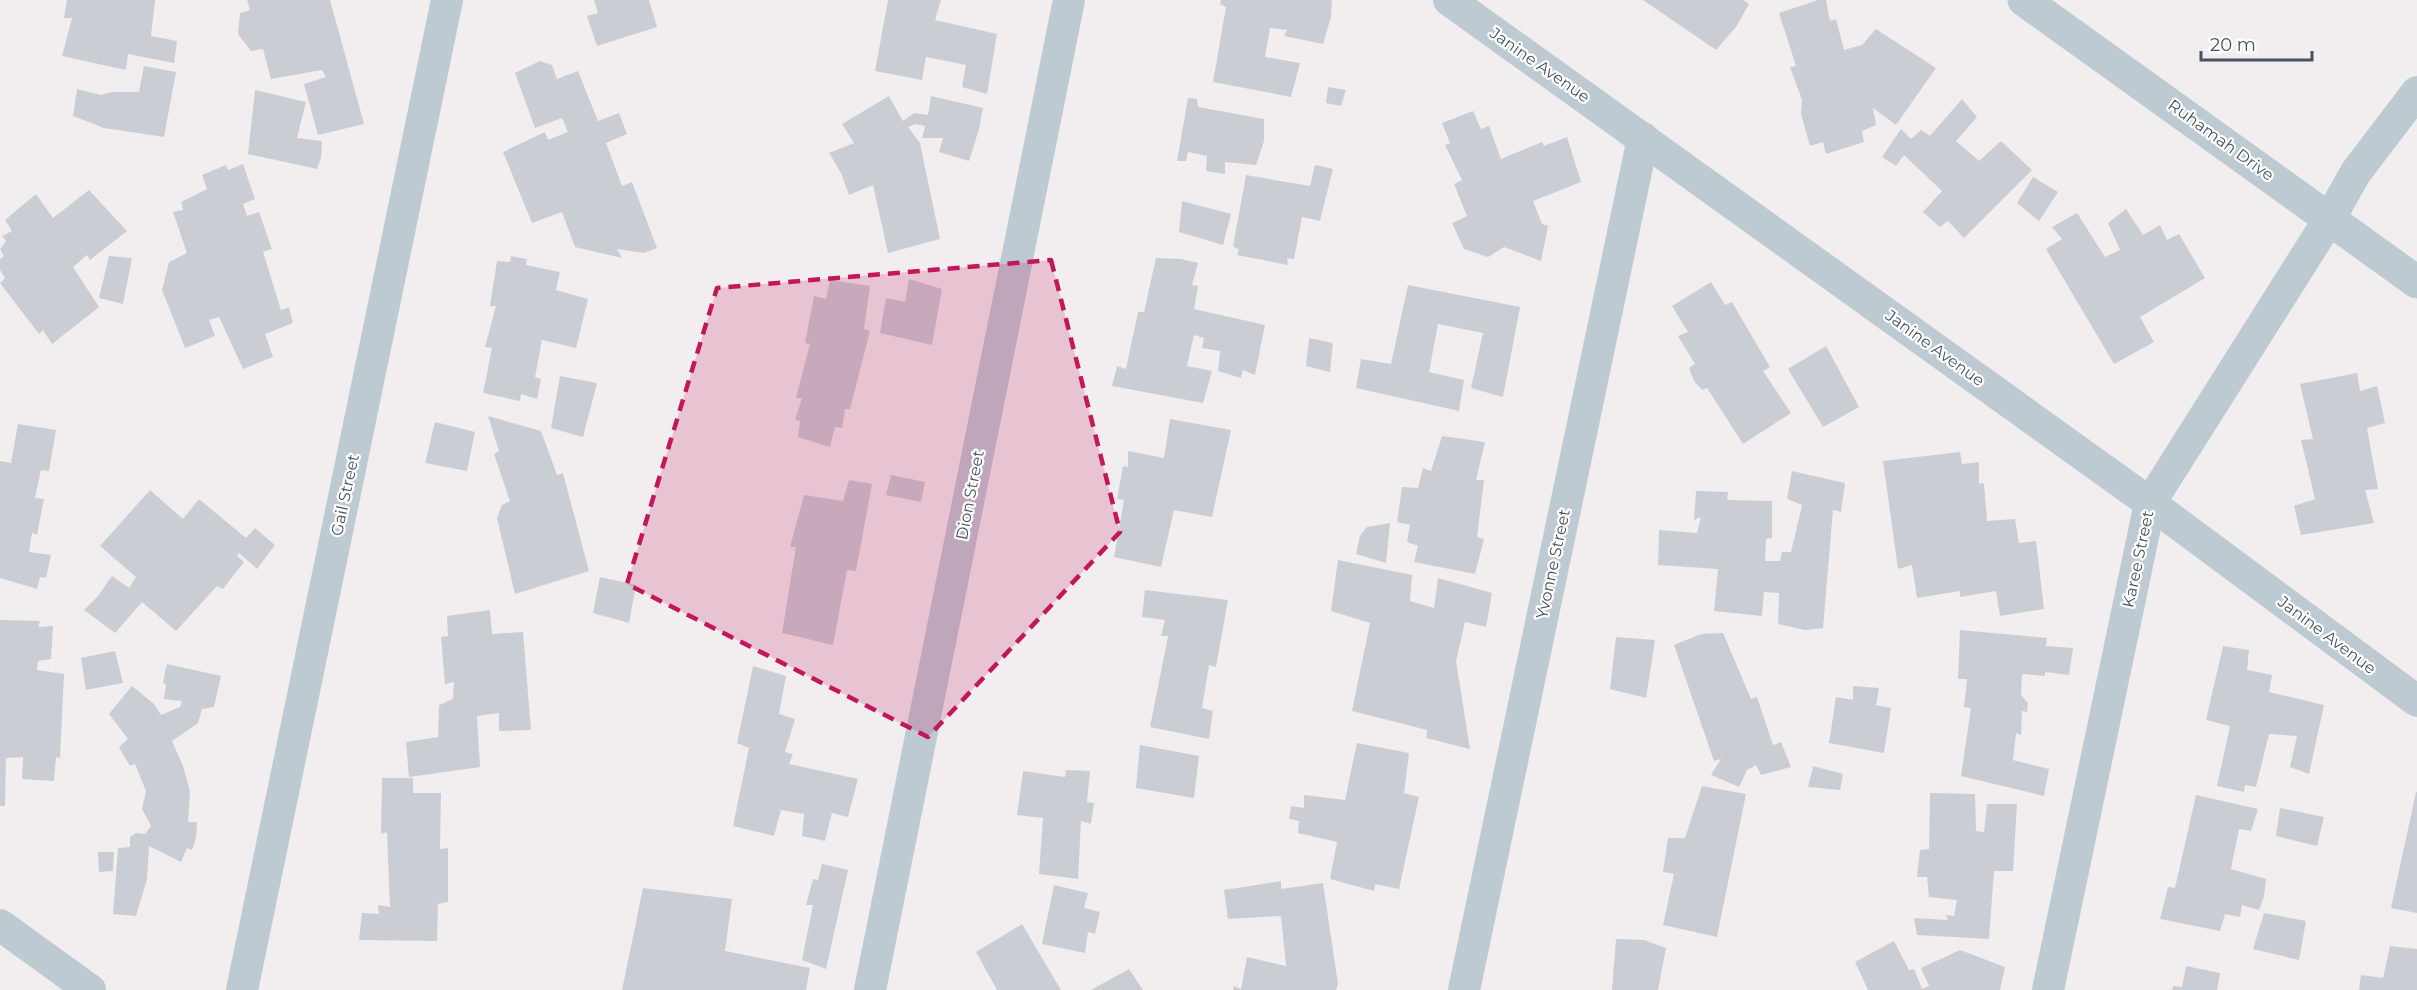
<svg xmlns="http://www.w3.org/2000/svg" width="2417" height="990" font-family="Montserrat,sans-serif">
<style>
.building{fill:#caced4}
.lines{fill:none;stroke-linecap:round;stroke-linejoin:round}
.minor{stroke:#becad2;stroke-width:32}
.tertiary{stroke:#becad2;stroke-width:33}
.marked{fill:#c2185b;fill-opacity:0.2;stroke:#c2185b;stroke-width:4.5;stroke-dasharray:12 8;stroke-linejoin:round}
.labels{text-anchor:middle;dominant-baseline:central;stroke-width:4.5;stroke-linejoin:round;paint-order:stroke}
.street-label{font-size:16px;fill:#45535e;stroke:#fff}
</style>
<rect width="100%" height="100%" fill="#f2eeef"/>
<g class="building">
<polygon points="67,0 155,0 151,36 177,41 174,63 128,54 126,70 62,56 72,18 64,18"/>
<polygon points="247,0 330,0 364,124 318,135 304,84 326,77 322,70 271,79 263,49 251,51 238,34 240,13 250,10"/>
<polygon points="594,0 649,0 657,27 597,46 587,16 598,13"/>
<polygon points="888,0 941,0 935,20 997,34 987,94 962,87 966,65 926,57 922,80 875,71"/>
<polygon points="1221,0 1332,0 1331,17 1323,44 1284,36 1287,30 1270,28 1265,57 1300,63 1291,97 1213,82 1226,7 1220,4"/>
<polygon points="1643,0 1743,0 1749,4 1736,27 1716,50"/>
<polygon points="1818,0 1826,0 1830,21 1836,19 1844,50 1862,45 1876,29 1936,68 1896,125 1873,108 1876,125 1862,131 1864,142 1826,154 1823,142 1810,146 1801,114 1802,100 1790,67 1796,66 1779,13"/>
<polygon points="540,61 552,65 557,79 578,71 598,121 619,113 627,134 606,143 622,186 632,182 657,248 644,253 617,249 622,258 575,247 562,212 532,223 503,152 545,132 548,140 568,132 562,118 535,128 515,73"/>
<polygon points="144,66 176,72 164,137 104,128 73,116 77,89 101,95 112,92 139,92"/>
<polygon points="1328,87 1346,90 1341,106 1326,103"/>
<polygon points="255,90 306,102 297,138 322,141 321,158 317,169 248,154"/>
<polygon points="889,96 903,121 914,113 928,115 931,96 983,108 979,129 969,161 939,152 943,138 922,138 925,126 915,124 908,127 920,143 940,239 888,253 873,185 849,195 841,173 829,153 854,143 842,124"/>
<polygon points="1188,98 1197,99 1198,107 1264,119 1264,141 1256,165 1225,162 1225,174 1206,171 1207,156 1188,152 1186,161 1177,161"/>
<polygon points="1962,99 1977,117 1956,141 1979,161 2001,141 2032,170 1964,238 1948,221 1940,227 1923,212 1942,191 1904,155 1896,166 1882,157 1901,129 1911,139 1921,130 1930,136"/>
<polygon points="1473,111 1481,129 1489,126 1501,159 1542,142 1544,146 1567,137 1581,182 1533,201 1542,224 1548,226 1541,261 1504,247 1488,257 1464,249 1452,223 1467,216 1454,184 1462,180 1445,145 1450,143 1442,123"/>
<polygon points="243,164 255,199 243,204 247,216 259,212 272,249 263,252 281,310 289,307 293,323 265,334 273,357 243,369 219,317 209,320 215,336 185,348 162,290 169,262 187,253 173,212 183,210 181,202 207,189 202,175 226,165 228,170"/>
<polygon points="1315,165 1333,169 1320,221 1302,217 1294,259 1287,258 1288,265 1237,255 1239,250 1233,246 1246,175 1310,186"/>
<polygon points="2033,177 2058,192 2039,221 2017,203"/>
<polygon points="89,190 127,231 90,260 87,255 73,267 99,307 52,344 43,330 39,334 0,283 5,278 0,270 0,259 4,256 0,249 6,241 2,236 12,231 5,220 36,194 53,218"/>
<polygon points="1182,201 1231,214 1223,245 1179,232"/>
<polygon points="2126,209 2143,235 2160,225 2167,240 2179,234 2205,278 2140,317 2154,342 2114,364 2046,249 2062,239 2052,227 2077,213 2105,257 2120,250 2108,223"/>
<polygon points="109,256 132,258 123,304 99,298"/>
<polygon points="511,256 527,259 526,265 560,272 556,290 588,299 576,348 542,340 535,377 541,379 537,399 521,394 520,401 483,393 492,348 485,347 496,306 490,306 497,261 510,262"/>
<polygon points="1156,258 1181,259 1198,263 1192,285 1198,286 1194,309 1265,325 1255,375 1243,370 1241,378 1218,371 1220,351 1202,348 1204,338 1194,335 1187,366 1212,371 1203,403 1112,386 1117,366 1126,369 1138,312 1144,312"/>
<polygon points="909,279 942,289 932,345 880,333 886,298 905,302"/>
<polygon points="830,280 870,286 864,329 870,331 850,409 845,409 842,428 835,427 830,447 798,437 800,421 795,420 802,398 796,398 810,344 805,343 814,296 826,299"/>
<polygon points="1711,282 1725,305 1732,302 1770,367 1763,371 1791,413 1743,444 1707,388 1702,390 1694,381 1689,368 1695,364 1678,336 1688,332 1672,306"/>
<polygon points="1408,285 1520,307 1503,397 1471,388 1483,333 1438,324 1429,372 1464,380 1459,411 1356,388 1361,359 1391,364"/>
<polygon points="1309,338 1333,343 1330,372 1306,366"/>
<polygon points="1826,346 1859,407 1823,427 1788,369"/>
<polygon points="2357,373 2360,391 2377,386 2385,423 2367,428 2378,489 2365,490 2374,523 2301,535 2294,506 2315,499 2301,440 2313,439 2300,384"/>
<polygon points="560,376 597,383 583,437 551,428"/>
<polygon points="488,416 541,431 557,475 563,473 589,571 515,594 497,518 502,505 510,501 494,454 499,451"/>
<polygon points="1170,419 1231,430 1212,517 1174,510 1161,567 1114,557 1124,500 1117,499 1123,466 1128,467 1128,451 1164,458"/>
<polygon points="435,422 475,432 467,471 425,463"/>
<polygon points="18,424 56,430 49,471 41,470 35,498 44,499 37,535 32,533 29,552 51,555 46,578 40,577 37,589 0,578 0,461 11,463"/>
<polygon points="1442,436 1485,442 1476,480 1484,480 1477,537 1484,539 1475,574 1414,562 1418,546 1407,542 1410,525 1397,522 1402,487 1418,488 1423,468 1431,471"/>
<polygon points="1960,452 1962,464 1979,462 1979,484 1984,483 1987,521 2015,519 2019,543 2036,541 2044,609 2000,616 1996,591 1960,597 1960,591 1917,598 1912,565 1898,569 1883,461"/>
<polygon points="1792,471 1845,483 1841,512 1833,510 1823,628 1805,630 1778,624 1779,593 1764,592 1762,616 1714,611 1718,569 1658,565 1659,530 1697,533 1701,517 1694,520 1696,491 1728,492 1727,500 1772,501 1772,538 1766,539 1765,561 1780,561 1782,552 1791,552 1802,505 1787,499"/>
<polygon points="891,475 925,482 921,502 886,495"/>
<polygon points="849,480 872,484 856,571 847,570 833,645 782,633 796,547 790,547 804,495 843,501"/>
<polygon points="150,490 183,519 199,499 246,538 255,528 275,545 257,569 239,553 237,556 244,562 223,589 217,586 176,631 142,602 115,633 84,610 98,596 112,576 129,588 136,577 100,546"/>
<polygon points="1390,523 1386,563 1356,554 1360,536 1367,527"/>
<polygon points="1338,560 1412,575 1410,601 1434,608 1438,578 1492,593 1486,627 1465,622 1456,661 1470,749 1426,738 1427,730 1352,711 1370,623 1331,611"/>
<polygon points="600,577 636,585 629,623 593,613"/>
<polygon points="1145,590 1228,600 1216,667 1209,665 1202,708 1213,711 1209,739 1150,727 1168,636 1161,636 1165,620 1142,617"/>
<polygon points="490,610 492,634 523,632 531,730 499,731 499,713 477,716 480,767 409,777 406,742 438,737 439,705 453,699 454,682 445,684 441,637 448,636 447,616"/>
<polygon points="0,620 40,621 38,627 53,626 51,659 38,661 37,670 64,674 60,758 56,757 54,781 22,779 23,757 6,758 5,806 0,806"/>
<polygon points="1960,630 2047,638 2046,646 2073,648 2069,675 2045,672 2045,676 2022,674 2021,695 2028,703 2027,712 2022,711 2021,735 2016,733 2013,760 2049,769 2044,796 1961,776 1971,708 1964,707 1967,679 1958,679"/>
<polygon points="1723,633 1751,699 1757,697 1773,745 1781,742 1791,767 1761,775 1756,765 1747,770 1739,787 1711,775 1721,759 1714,761 1674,645 1701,634"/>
<polygon points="1616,637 1655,640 1646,698 1610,689"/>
<polygon points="2223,646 2249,650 2247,670 2272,675 2269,692 2324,705 2309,774 2290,767 2297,736 2269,734 2256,787 2245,785 2244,792 2217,786 2230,726 2206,720"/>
<polygon points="115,651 123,683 86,690 81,658"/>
<polygon points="167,664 221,676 214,707 202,709 198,723 172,741 183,766 190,792 188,822 197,822 196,838 192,850 187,848 181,862 149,846 147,879 136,916 113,914 118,848 130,847 130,837 136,833 145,834 151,826 142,809 146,791 135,764 130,766 119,747 128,739 109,714 132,686 154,704 161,715 180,707 182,701 164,699 166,685 163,682"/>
<polygon points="753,666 786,676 779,714 795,719 785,752 793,754 789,764 858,779 848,817 832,813 825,841 802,836 804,814 781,810 774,836 733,826 749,748 737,743"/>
<polygon points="1853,686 1879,688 1876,705 1891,708 1884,753 1829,743 1836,697 1853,700"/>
<polygon points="1357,743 1409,753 1404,793 1419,797 1399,889 1375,884 1374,891 1330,879 1337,842 1298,833 1299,821 1289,819 1291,806 1304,808 1304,795 1345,800"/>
<polygon points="1140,745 1199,756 1194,798 1136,788"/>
<polygon points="1813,766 1843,774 1840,790 1808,787"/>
<polygon points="1066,770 1090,771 1087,802 1094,803 1091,824 1081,821 1078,879 1039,874 1043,818 1017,815 1023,771 1065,777"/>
<polygon points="382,778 413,778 413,793 441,793 440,849 448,848 448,902 438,904 437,941 359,940 362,913 379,914 378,905 390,907 387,832 381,834"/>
<polygon points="1702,786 1746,794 1717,937 1663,925 1674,874 1663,872 1668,838 1685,838"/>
<polygon points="2416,792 2417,792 2417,913 2391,908"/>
<polygon points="1930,793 1975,794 1976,831 1984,832 1987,804 2017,804 2013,871 1994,871 1989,939 1917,935 1914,918 1948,920 1946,915 1954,916 1957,900 1929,897 1927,877 1917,877 1920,850 1929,849"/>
<polygon points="2196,795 2258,809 2251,831 2239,829 2231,869 2266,879 2264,896 2259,910 2242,905 2240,917 2225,914 2220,931 2160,919 2168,887 2175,888"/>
<polygon points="2280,808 2324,817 2317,846 2276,836"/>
<polygon points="98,852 114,852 113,871 99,872"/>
<polygon points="822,864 848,870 826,969 802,960 813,905 806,905 813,879 818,880"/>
<polygon points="1281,881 1281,889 1323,883 1338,984 1336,990 1233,990 1234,986 1241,989 1247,957 1286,966 1281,916 1228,919 1224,890"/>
<polygon points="1054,885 1088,893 1084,908 1100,912 1095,934 1088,932 1085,953 1042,944"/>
<polygon points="643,888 732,899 725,951 810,968 806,990 622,990"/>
<polygon points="2264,913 2306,921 2299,960 2253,949"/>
<polygon points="1022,924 1061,990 997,990 976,952"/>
<polygon points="1616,939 1644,940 1666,948 1658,990 1612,990"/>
<polygon points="1894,941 1909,970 1914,969 1922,989 1929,986 1921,968 1960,950 2005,967 2000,990 1868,990 1855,962"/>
<polygon points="2390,946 2417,949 2417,990 2359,990 2361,975 2383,978"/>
<polygon points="2186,966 2220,973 2217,990 2172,990 2173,986 2182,987"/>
<polygon points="1129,969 1143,990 1091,990"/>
</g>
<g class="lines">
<g class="minor">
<polyline points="1449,0 2150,503 2417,701"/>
<polyline points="0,925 90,990"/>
<polyline points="242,990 447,0"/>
<polyline points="870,990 1069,0"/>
<polyline points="1464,990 1643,138"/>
<polyline points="2048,990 2150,503 2330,218 2356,172 2417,92"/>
</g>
<polyline class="tertiary" points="2024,0 2417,282"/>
</g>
<path class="marked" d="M 1051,260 L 1120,532 L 928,737 L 627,584 L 717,288 Z"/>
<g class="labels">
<g class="street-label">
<text transform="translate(1540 65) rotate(35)">Janine Avenue</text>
<text transform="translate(2221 140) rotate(36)">Ruhamah Drive</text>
<text transform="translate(1935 348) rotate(36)">Janine Avenue</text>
<text transform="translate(345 495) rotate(-78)">Gail Street</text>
<text transform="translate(970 495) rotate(-79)">Dion Street</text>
<text transform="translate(2138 559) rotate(-78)">Karee Street</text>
<text transform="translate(1553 564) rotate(-78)">Yvonne Street</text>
<text transform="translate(2327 635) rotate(37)">Janine Avenue</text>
</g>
</g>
<path d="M2201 51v9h111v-9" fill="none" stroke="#45535e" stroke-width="3"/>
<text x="2210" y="51" font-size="18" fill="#45535e" stroke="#ffffff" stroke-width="4.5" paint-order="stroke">20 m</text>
</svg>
